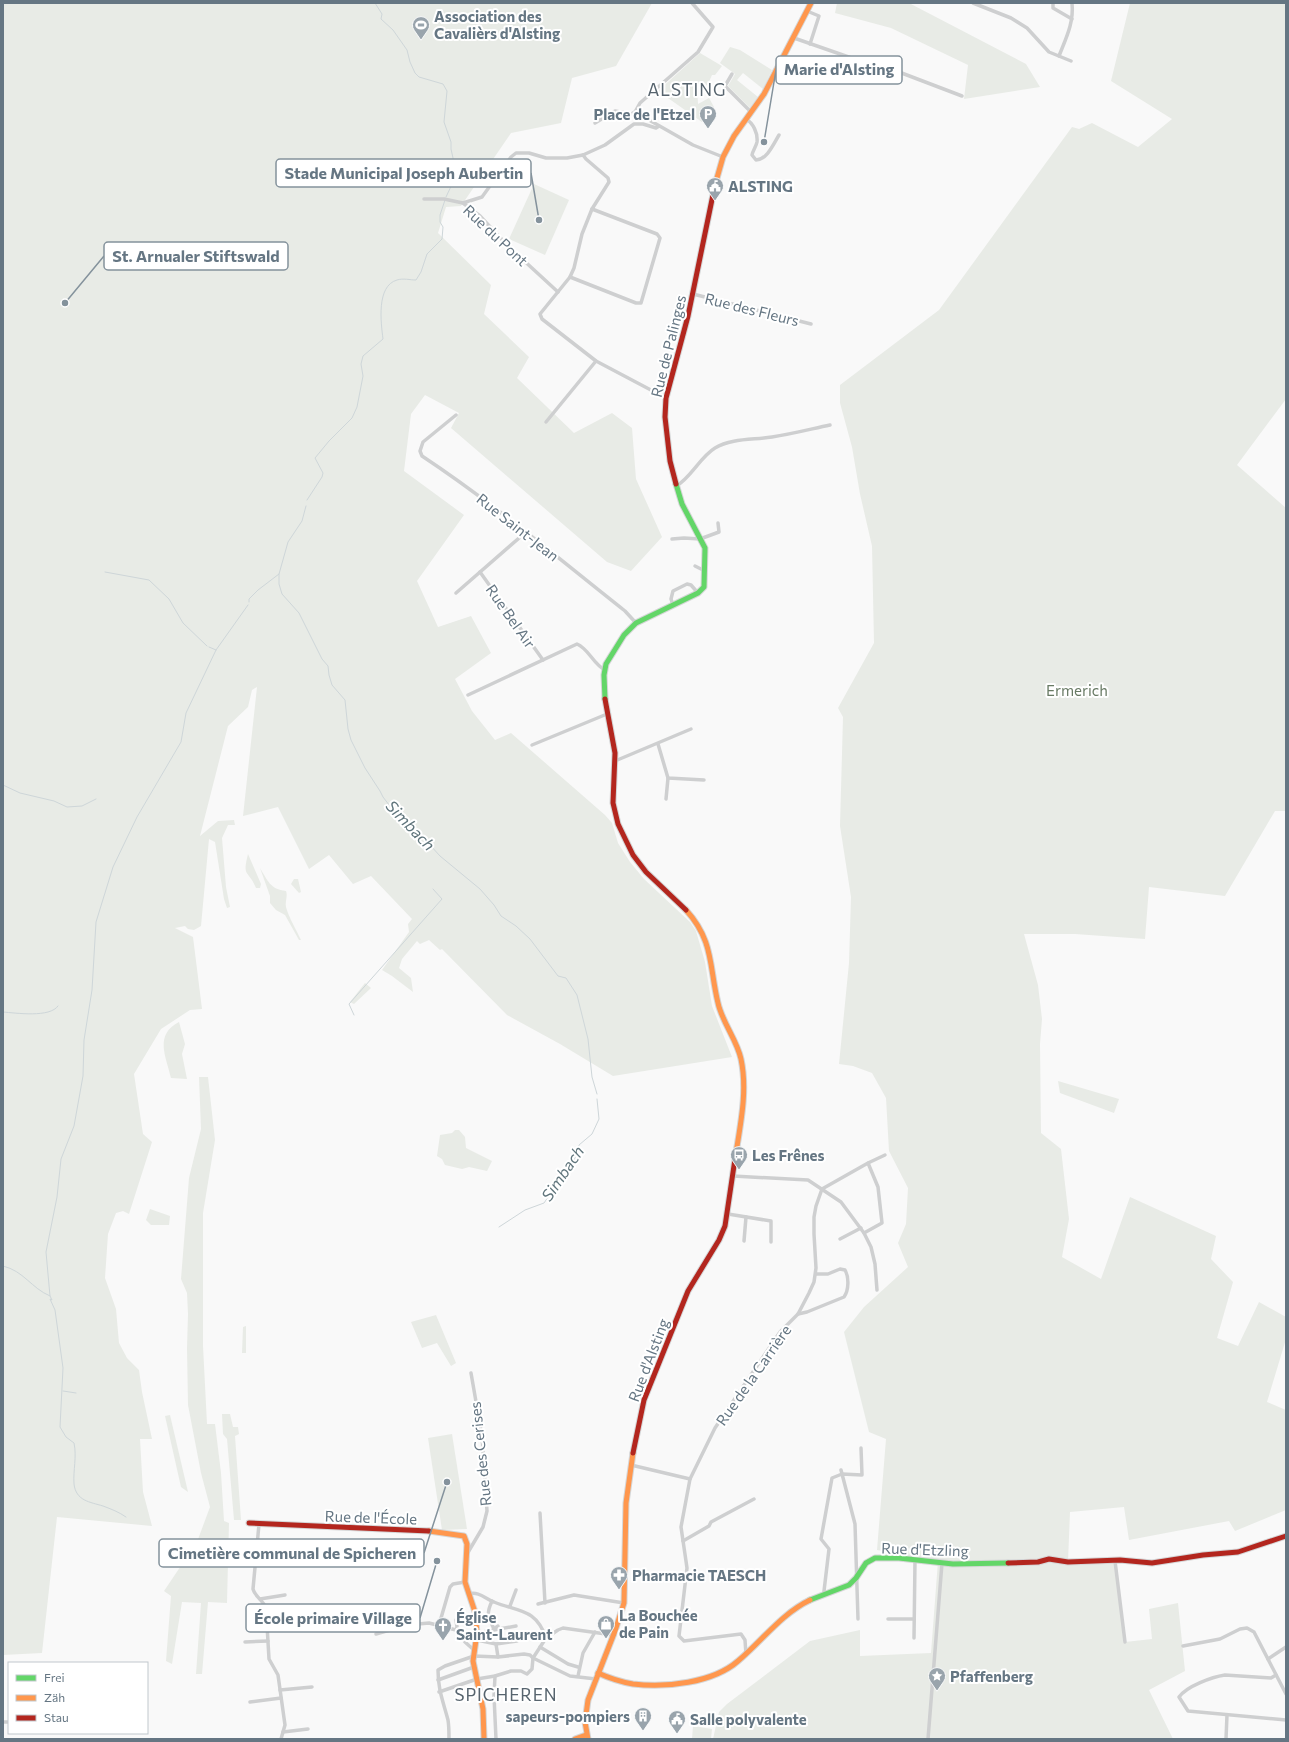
<svg xmlns="http://www.w3.org/2000/svg" width="1289" height="1742" font-family="Commissioner,sans-serif">
<style>
.green{fill:#e8ebe6}
.lines{fill:none;stroke-linecap:round;stroke-linejoin:round}
.stream{stroke:#ced6d9;stroke-width:1}
.fast-casing{stroke:#d5d6d7;stroke-width:7}
.slow-casing{stroke:#d5d6d7;stroke-width:7}
.jam-casing{stroke:#d5d6d7;stroke-width:7}
.street{stroke:#cecfd0;stroke-width:3.5}
.fast{stroke:#63d668;stroke-width:5}
.slow{stroke:#ff974d;stroke-width:5}
.jam{stroke:#b3261e;stroke-width:5}
.labels{text-anchor:middle;dominant-baseline:central;stroke-width:4;stroke-linejoin:round;paint-order:stroke}
.poi-label{font-size:15px;font-weight:bold;fill:#657683;stroke:#fff;text-anchor:start}
.street-label{font-size:15px;fill:#657683;stroke:#fff}
.park-label{font-size:15px;fill:#687a64;stroke:#fff}
.water-label{font-size:16px;font-style:italic;fill:#60757c;stroke:#fff}
.quarter-label{font-size:17px;letter-spacing:1px;fill:#57646e;stroke:#fff}
.leader{fill:none;stroke:#84929c;stroke-width:1.5}
.callout-dot{fill:#84929c;stroke:#fff;stroke-width:1.5}
.callout{fill:#fff;stroke:#84929c;stroke-width:1.5}
.callout-label{font-size:16px;text-anchor:middle;font-weight:bold;fill:#657683}
</style>
<rect width="100%" height="100%" fill="#f9f9f9"/>
<g class="green">
<polygon points="3,3 652,3 616,66 572,78 561,123 511,133 461,206 446,207 438,233 491,285 484,314 529,357 517,378 574,433 612,413 632,428 636,479 662,537 631,571 607,562 451,428 459,413 425,395 411,414 404,471 464,515 417,581 438,627 471,616 491,653 455,679 472,711 495,740 511,733 605,815 612,823 618,843 630,862 644,879 690,922 696,931 705,962 712,1006 732,1057 613,1076 560,1044 507,1015 442,949 440,950 429,940 420,944 417,941 402,959 399,968 411,978 413,992 392,976 382,970 409,932 408,924 412,919 371,876 353,884 329,855 309,869 278,807 243,816 257,687 252,690 248,707 228,726 200,836 218,821 234,820 235,825 228,825 222,838 226,887 230,907 227,908 224,899 215,842 209,839 201,926 194,930 188,929 185,926 175,928 193,937 202,1009 190,1010 161,1029 134,1074 143,1134 152,1142 129,1214 123,1211 116,1213 108,1234 105,1278 116,1309 119,1343 127,1358 139,1370 142,1392 152,1439 140,1439 143,1492 152,1526 57,1517 42,1653 3,1655"/>
<polygon points="837,3 909,3 1026,64 1040,87 964,99 968,65 891,28 835,13"/>
<polygon points="1130,3 1286,3 1286,399 1237,465 1286,508 1286,811 1275,811 1225,896 1149,887 1145,939 1075,934 1024,934 1038,985 1042,1019 1040,1044 1041,1133 1061,1149 1069,1219 1062,1257 1101,1279 1130,1197 1216,1236 1211,1259 1233,1282 1217,1338 1238,1346 1259,1302 1286,1317 1286,1339 1267,1402 1286,1410 1286,1510 1235,1531 1229,1521 1129,1540 1124,1507 1070,1512 1068,1562 1115,1561 1125,1642 1152,1639 1149,1609 1178,1603 1185,1671 1149,1690 1173,1739 713,1739 719,1712 727,1704 810,1641 860,1630 860,1656 931,1653 938,1561 877,1550 886,1439 869,1432 844,1332 864,1307 908,1267 898,1243 906,1224 908,1188 889,1151 886,1098 872,1073 853,1066 839,1064 849,963 851,897 840,826 843,717 838,708 874,643 872,546 860,494 852,447 840,403 840,385 939,310 1072,127 1079,129 1092,123 1138,147 1172,119 1111,81"/>
<polygon points="730,47 740,50 772,70 763,89 743,73 737,80 758,97 750,108 728,86 735,74 720,63"/>
<polygon points="700,53 722,66 715,75 712,75 707,86 705,83 697,84 698,104 709,98 714,107 706,120 704,119 702,122 658,91"/>
<polygon points="534,184 569,200 545,255 509,239"/>
<path d="M 248,854 L 261,884 L 260,888 L 256,888 C 248,869 242,878 248,854 Z"/>
<path d="M 260,868 C 268,881 270,889 286,891 C 288,896 285,901 286,907 C 289,918 296,929 301,940 L 299,940 L 285,915 L 276,910 L 270,903 L 270,896 Z"/>
<polygon points="294,879 298,879 301,892 299,893 291,884"/>
<polygon points="365,983 371,988 354,1004 350,1002"/>
<path d="M 179,1022 L 185,1044 L 182,1054 L 187,1079 L 171,1078 C 166,1056 154,1035 179,1022 Z"/>
<polygon points="199,1077 208,1077 215,1140 203,1213 203,1346 207,1424 215,1424 221,1473 224,1521 229,1523 227,1603 208,1602 202,1674 196,1674 201,1603 182,1602 172,1664 166,1661 171,1596 164,1591 197,1542 210,1507 201,1473 188,1405 187,1348 188,1314 187,1293 181,1279 189,1178 201,1129"/>
<polygon points="1058,1081 1119,1099 1114,1113 1060,1093"/>
<polygon points="455,1130 459,1130 465,1137 466,1148 492,1161 487,1171 469,1167 462,1169 445,1165 442,1159 437,1156 440,1135 452,1133"/>
<polygon points="150,1209 170,1216 169,1225 151,1225 146,1220"/>
<polygon points="436,1315 456,1363 451,1366 437,1343 422,1348 411,1322"/>
<polygon points="246,1326 246,1353 242,1353 243,1327"/>
<polygon points="222,1414 230,1414 233,1427 238,1427 239,1434 235,1436 241,1520 234,1520 227,1439 223,1434"/>
<polygon points="170,1415 188,1492 181,1487 165,1416"/>
<polygon points="452,1434 467,1529 442,1530 428,1438"/>
<polygon points="693,1726 712,1729 711,1739 692,1739"/>
</g>
<g class="lines">
<g class="stream">
<polyline points="375,3 382,14 381,19 393,30 407,50 410,62 415,73 419,77 443,84 447,91 444,122 451,142 451,149 455,167 454,180 446,197"/>
<path d="M 307,500 L 322,477 L 323,473 L 315,458 L 329,441 L 352,418 L 357,407 L 363,376 L 361,364 L 363,356 L 383,339 C 381,323 376,286 397,280 C 403,278 410,280 416,280 L 421,272 L 427,254 L 442,239 L 443,227 L 440,222 L 440,215 L 445,200"/>
<polyline points="306,506 302,521 288,542 279,574 279,584 282,594 299,613 322,659 328,666 329,675 332,685 345,700 348,729 351,740 365,768 380,791 383,797 393,810 410,823 440,856 480,889 494,905 501,916 516,926 530,939 558,976 566,978 577,995 588,1039 592,1077 597,1094"/>
<polyline points="105,572 149,580 169,599 183,623 207,646"/>
<polyline points="249,602 249,599 258,590 279,574"/>
<polyline points="209,647 216,650"/>
<polyline points="3,785 20,793 54,801 67,807 82,806 96,799"/>
<path d="M 3,1012 C 16,1013 50,1018 58,1006"/>
<polyline points="354,1015 349,1004 442,899 433,889"/>
<polyline points="499,1227 525,1210 544,1203 553,1190 559,1176 574,1161 579,1145 592,1134 599,1119 597,1099"/>
<path d="M 3,1266 C 24,1271 31,1288 50,1296"/>
<polyline points="63,1391 76,1393"/>
<path d="M 126,1517 C 119,1512 111,1509 103,1506 C 90,1502 76,1501 74,1484 C 73,1470 77,1457 74,1443 L 66,1437 L 60,1427 L 63,1368 L 55,1310 L 50,1299 L 52,1300 L 50,1296 L 46,1252 L 57,1197 L 61,1159 L 74,1126 L 83,1076 L 84,1040 L 92,990 L 96,922 L 113,867 L 137,817 L 181,742 L 186,713 L 216,650 L 248,605"/>
</g>
<g class="fast-casing">
<g id="fast">
<polyline points="605,699 604,675 606,664 624,635 636,623 698,593 704,587 705,548 682,504 676,484"/>
<polyline points="810,1600 849,1585 856,1578 866,1563 875,1558 899,1558 953,1564 1008,1563"/>
</g>
</g>
<g class="slow-casing">
<g id="slow">
<polyline points="715,185 723,157 734,136 764,94 811,3"/>
<path d="M 686,910 C 714,941 709,966 718,1003 C 722,1022 737,1040 741,1059 C 748,1092 740,1126 735,1159"/>
<polyline points="429,1531 464,1536 467,1544 465,1582 475,1612 477,1633 473,1661 483,1709 484,1739"/>
<path d="M 598,1673 C 609,1678 621,1682 633,1684 C 665,1688 713,1683 738,1661 C 762,1641 781,1614 810,1600"/>
<polyline points="575,1739 586,1735"/>
<polyline points="588,1739 585,1722 588,1700 615,1631 624,1603 626,1503 633,1453"/>
</g>
</g>
<g class="jam-casing">
<g id="jam">
<polyline points="676,484 670,461 665,417 666,398 688,316 715,185"/>
<polyline points="605,699 615,753 613,803 618,824 633,855 646,872 686,910"/>
<polyline points="633,1453 644,1400 688,1291 719,1240 725,1226 735,1159"/>
<polyline points="249,1523 429,1531"/>
<polyline points="1008,1563 1038,1562 1049,1559 1068,1562 1120,1560 1152,1563 1203,1555 1238,1552 1286,1536"/>
</g>
</g>
<g class="street">
<polyline points="973,3 1011,18 1027,28 1049,52 1071,61"/>
<polyline points="1053,3 1053,8 1072,19"/>
<polyline points="807,11 819,16 810,44"/>
<polyline points="794,38 863,62 878,64 962,96"/>
<path d="M 1059,56 C 1066,38 1074,23 1072,3"/>
<polyline points="732,74 725,86 751,112"/>
<polyline points="635,112 640,103 698,52 713,27 692,3"/>
<polyline points="635,112 693,145 723,157"/>
<path d="M 746,119 C 753,123 758,133 757,142 C 756,147 753,150 752,155 L 756,160 C 767,160 774,143 779,135"/>
<polyline points="595,123 615,111 631,114 635,112"/>
<polyline points="583,155 586,159 608,178 609,182 592,209 582,234 574,268 570,277 540,314 542,319 596,361 666,398"/>
<polyline points="424,199 444,199 463,203 480,216 508,246 558,292"/>
<polyline points="463,203 482,197 511,157 516,153 529,153 546,158 567,158 583,155 605,145 634,124 643,124 656,128 659,126"/>
<polyline points="570,277 636,303 641,303 660,238 657,234 592,209"/>
<polyline points="693,294 811,324"/>
<path d="M 456,415 L 423,442 L 420,451 L 422,456 C 493,503 558,558 625,611 L 636,623"/>
<polyline points="546,422 596,361"/>
<path d="M 676,486 C 690,479 700,457 715,448 C 731,438 754,440 772,437 C 792,434 811,429 830,425"/>
<polyline points="672,539 684,538 700,539 719,532 718,523"/>
<polyline points="695,566 705,571"/>
<polyline points="480,572 543,660"/>
<polyline points="456,593 526,532"/>
<polyline points="673,605 671,599 673,591 687,584 691,585 698,593"/>
<path d="M 468,695 L 577,644 C 589,649 593,664 605,670"/>
<polyline points="658,744 668,778 704,780"/>
<polyline points="532,745 607,714"/>
<polyline points="615,761 691,729"/>
<polyline points="666,799 668,778"/>
<polyline points="733,1176 808,1180 841,1202 864,1233 871,1247 875,1264 877,1290"/>
<polyline points="822,1189 868,1163 885,1155"/>
<polyline points="728,1214 771,1221 771,1242"/>
<polyline points="864,1233 882,1223 878,1187 868,1163"/>
<polyline points="840,1239 861,1228"/>
<polyline points="744,1241 746,1217"/>
<path d="M 798,1314 L 807,1312 L 844,1297 C 849,1290 849,1277 845,1270 L 840,1269 L 828,1274 L 816,1274"/>
<polyline points="631,1465 690,1479 715,1428 780,1332 798,1314 809,1293 814,1282 816,1268 814,1234 814,1217 816,1206 822,1189"/>
<polyline points="841,1470 855,1524 858,1619"/>
<polyline points="690,1479 681,1527 687,1568 679,1636 684,1641 741,1634 745,1640 746,1655"/>
<polyline points="540,1513 545,1603"/>
<path d="M 259,1524 L 253,1589 C 255,1597 263,1600 266,1608 L 269,1659 L 278,1675 L 285,1725 L 281,1739"/>
<polyline points="683,1541 709,1526 711,1522 754,1499"/>
<polyline points="467,1554 483,1527 487,1511 482,1436 471,1373"/>
<polyline points="1115,1561 1125,1642"/>
<polyline points="824,1591 829,1549 821,1539 832,1478 842,1474 862,1475 861,1448"/>
<path d="M 468,1594 C 480,1591 485,1599 494,1602 C 518,1612 536,1608 546,1638"/>
<polyline points="260,1599 285,1595"/>
<path d="M 492,1601 C 486,1614 488,1616 494,1629 L 498,1626"/>
<polyline points="538,1604 574,1595 624,1603"/>
<polyline points="510,1606 516,1590"/>
<polyline points="888,1619 914,1619"/>
<polyline points="439,1625 450,1587 453,1584 465,1582"/>
<polyline points="456,1630 457,1627 456,1620"/>
<polyline points="477,1633 516,1626"/>
<polyline points="376,1634 407,1625 429,1623 456,1630 465,1642 475,1651"/>
<polyline points="914,1638 915,1560"/>
<polyline points="477,1640 496,1644 517,1641"/>
<polyline points="245,1642 268,1641"/>
<polyline points="496,1644 498,1657"/>
<polyline points="1183,1646 1220,1639 1240,1629 1247,1628 1254,1632 1286,1694"/>
<polyline points="540,1647 568,1664 578,1667"/>
<polyline points="1268,1659 1286,1647"/>
<path d="M 1276,1675 L 1271,1678 L 1225,1675 C 1212,1677 1187,1686 1179,1697 L 1188,1711 L 1286,1720"/>
<polyline points="495,1676 494,1696 496,1739"/>
<polyline points="578,1676 583,1653 595,1632"/>
<polyline points="438,1680 474,1667"/>
<polyline points="280,1690 312,1687"/>
<polyline points="439,1692 477,1679 495,1676 511,1671 521,1671 527,1674 532,1669 533,1658 546,1638 558,1630 563,1628 613,1635"/>
<polyline points="250,1702 281,1698"/>
<polyline points="3,1722 9,1722"/>
<polyline points="283,1732 308,1729"/>
<path d="M 449,1739 C 449,1733 449,1726 448,1720 C 443,1701 438,1690 438,1670 L 445,1666 L 474,1656 L 498,1657 L 524,1654 L 530,1655 L 533,1658 L 570,1676 L 596,1679"/>
<polyline points="928,1739 942,1563"/>
<polyline points="1226,1739 1227,1715"/>
</g>
<use href="#fast" class="fast"/>
<use href="#slow" class="slow"/>
<use href="#jam" class="jam"/>
</g>
<defs>
<g id="stadium-pin" transform="scale(0.9)"><path d="M0 17L-7.5 6A9.5 9.5 0 1 1 7.5 6Z" fill="#99a4ac" stroke="#fff"/><path d="M0-5a6.5 5 0 1 0 0 10a6.5 5 0 1 0 0-10ZM-3.5-1.8h7v3.6h-7Z" fill="#fff"/></g>
<g id="parking-pin" transform="scale(0.9)"><path d="M0 17L-7.5 6A9.5 9.5 0 1 1 7.5 6Z" fill="#99a4ac" stroke="#fff"/><path d="M-3.5-5.5H1a3.5 3.5 0 0 1 0 7H-1V5.5H-3.5ZM-1-3.4V-.6H.8a1.4 1.4 0 0 0 0-2.8Z" fill="#fff"/></g>
<g id="civic-pin" transform="scale(0.9)"><path d="M0 17L-7.5 6A9.5 9.5 0 1 1 7.5 6Z" fill="#99a4ac" stroke="#fff"/><path d="M-.6-6.5H3V-4.5H.6V-3L4-1V1h2V6H-6V1h2V-1L-.6-3ZM-1.2 2.5V6h2.4V2.5Z" fill="#fff"/></g>
<g id="bus-pin" transform="scale(0.9)"><path d="M0 17L-7.5 6A9.5 9.5 0 1 1 7.5 6Z" fill="#99a4ac" stroke="#fff"/><path d="M-5-6H5V4H4V6H2V4H-2V6H-4V4H-5ZM-3.5-4V0h7V-4ZM-3.5 1.2v1.5H-2V1.2ZM2 1.2v1.5H3.5V1.2Z" fill="#fff"/></g>
<g id="pharmacy-pin" transform="scale(0.9)"><path d="M0 17L-7.5 6A9.5 9.5 0 1 1 7.5 6Z" fill="#99a4ac" stroke="#fff"/><path d="M-2-6h4v4h4v4h-4v4h-4v-4h-4v-4h4Z" fill="#fff"/></g>
<g id="shop-pin" transform="scale(0.9)"><path d="M0 17L-7.5 6A9.5 9.5 0 1 1 7.5 6Z" fill="#99a4ac" stroke="#fff"/><path d="M-5-2.5h2.3a2.7 3.5 0 0 1 5.4 0H5L5.5 6h-11ZM-1.5-2.5h3a1.5 2.3 0 0 0-3 0Z" fill="#fff"/></g>
<g id="church-pin" transform="scale(0.9)"><path d="M0 17L-7.5 6A9.5 9.5 0 1 1 7.5 6Z" fill="#99a4ac" stroke="#fff"/><path d="M-1.2-6h2.4v3.5h3.3v2.4h-3.3V6h-2.4V-.1h-3.3v-2.4h3.3Z" fill="#fff"/></g>
<g id="sight-pin" transform="scale(0.9)"><path d="M0 17L-7.5 6A9.5 9.5 0 1 1 7.5 6Z" fill="#99a4ac" stroke="#fff"/><path d="M0-6L1.8-2.2L6-1.7L2.9 1.2L3.7 5.4L0 3.3L-3.7 5.4L-2.9 1.2L-6-1.7L-1.8-2.2Z" fill="#fff"/></g>
<g id="building-pin" transform="scale(0.9)"><path d="M0 17L-7.5 6A9.5 9.5 0 1 1 7.5 6Z" fill="#99a4ac" stroke="#fff"/><path d="M-4-6H4V6H1V3H-1V6H-4ZM-2.5-4.3h1.7v1.8h-1.7ZM.8-4.3h1.7v1.8H.8ZM-2.5-1h1.7V.8h-1.7ZM.8-1h1.7V.8H.8Z" fill="#fff"/></g>
</defs>
<g fill-rule="evenodd">
<use href="#stadium-pin" x="421" y="25"/>
<use href="#parking-pin" x="708" y="114"/>
<use href="#civic-pin" x="715" y="186"/>
<use href="#bus-pin" x="739" y="1155"/>
<use href="#pharmacy-pin" x="619" y="1575"/>
<use href="#shop-pin" x="606" y="1624"/>
<use href="#church-pin" x="443" y="1626"/>
<use href="#sight-pin" x="937" y="1676"/>
<use href="#building-pin" x="643" y="1716"/>
<use href="#civic-pin" x="677" y="1719"/>
</g>
<g class="labels">
<g class="poi-label">
<text x="434" y="16">Association des<tspan x="434" dy="17">Cavalièrs d'Alsting</tspan></text>
<text x="695" y="114" text-anchor="end">Place de l'Etzel</text>
<text x="728" y="186">ALSTING</text>
<text x="752" y="1155">Les Frênes</text>
<text x="632" y="1575">Pharmacie TAESCH</text>
<text x="619" y="1615">La Bouchée<tspan x="619" dy="17">de Pain</tspan></text>
<text x="456" y="1617">Église<tspan x="456" dy="17">Saint-Laurent</tspan></text>
<text x="950" y="1676">Pfaffenberg</text>
<text x="630" y="1716" text-anchor="end">sapeurs-pompiers</text>
<text x="690" y="1719">Salle polyvalente</text>
</g>
<g class="street-label">
<text transform="translate(496 235) rotate(43)">Rue du Pont</text>
<text transform="translate(752 309) rotate(14)">Rue des Fleurs</text>
<text transform="translate(668 346) rotate(-76)">Rue de Palinges</text>
<text transform="translate(518 527) rotate(38)">Rue Saint-Jean</text>
<text transform="translate(511 616) rotate(55)">Rue Bel Air</text>
<text transform="translate(648 1360) rotate(-69)">Rue d'Alsting</text>
<text transform="translate(753 1375) rotate(-55)">Rue de la Carrière</text>
<text transform="translate(480 1454) rotate(-96)">Rue des Cerises</text>
<text transform="translate(371 1517) rotate(2)">Rue de l'École</text>
<text transform="translate(925 1549) rotate(2)">Rue d'Etzling</text>
</g>
<g class="park-label">
<text x="1077" y="690">Ermerich</text>
</g>
<g class="water-label">
<text transform="translate(411 825) rotate(46)">Simbach</text>
<text transform="translate(562 1173) rotate(-56)">Simbach</text>
</g>
<g class="quarter-label">
<text x="687" y="89">ALSTING</text>
<text x="506" y="1694">SPICHEREN</text>
</g>
</g>
<path class="leader" d="M764 142L776 70M539 220L531 173M65 303L104 256M447 1482L424 1553M437 1561L420 1618"/>
<g class="callout-dot">
<circle cx="764" cy="142" r="4"/>
<circle cx="539" cy="220" r="4"/>
<circle cx="65" cy="303" r="4"/>
<circle cx="447" cy="1482" r="4"/>
<circle cx="437" cy="1561" r="4"/>
</g>
<g class="callout">
<rect x="776" y="56" width="126" height="28" rx="4"/>
<rect x="276" y="159" width="255" height="28" rx="4"/>
<rect x="104" y="242" width="184" height="28" rx="4"/>
<rect x="159" y="1539" width="265" height="28" rx="4"/>
<rect x="246" y="1604" width="174" height="28" rx="4"/>
</g>
<g class="callout-label">
<text x="839" y="75">Marie d'Alsting</text>
<text x="404" y="179">Stade Municipal Joseph Aubertin</text>
<text x="196" y="262">St. Arnualer Stiftswald</text>
<text x="292" y="1559">Cimetière communal de Spicheren</text>
<text x="333" y="1624">École primaire Village</text>
</g>
<rect width="1289" height="1742" fill="none" stroke="#657683" stroke-width="8"/>
<rect x="8" y="1662" width="140" height="72" fill="#ffffff" stroke="#c1c8cd"/>
<rect x="16" y="1675" width="20" height="6" fill="#63d668" stroke="#c1c8cd"/>
<text x="44" y="1682" font-size="12" fill="#657683">Frei</text>
<rect x="16" y="1695" width="20" height="6" fill="#ff974d" stroke="#c1c8cd"/>
<text x="44" y="1702" font-size="12" fill="#657683">Zäh</text>
<rect x="16" y="1715" width="20" height="6" fill="#b3261e" stroke="#c1c8cd"/>
<text x="44" y="1722" font-size="12" fill="#657683">Stau</text>
</svg>
